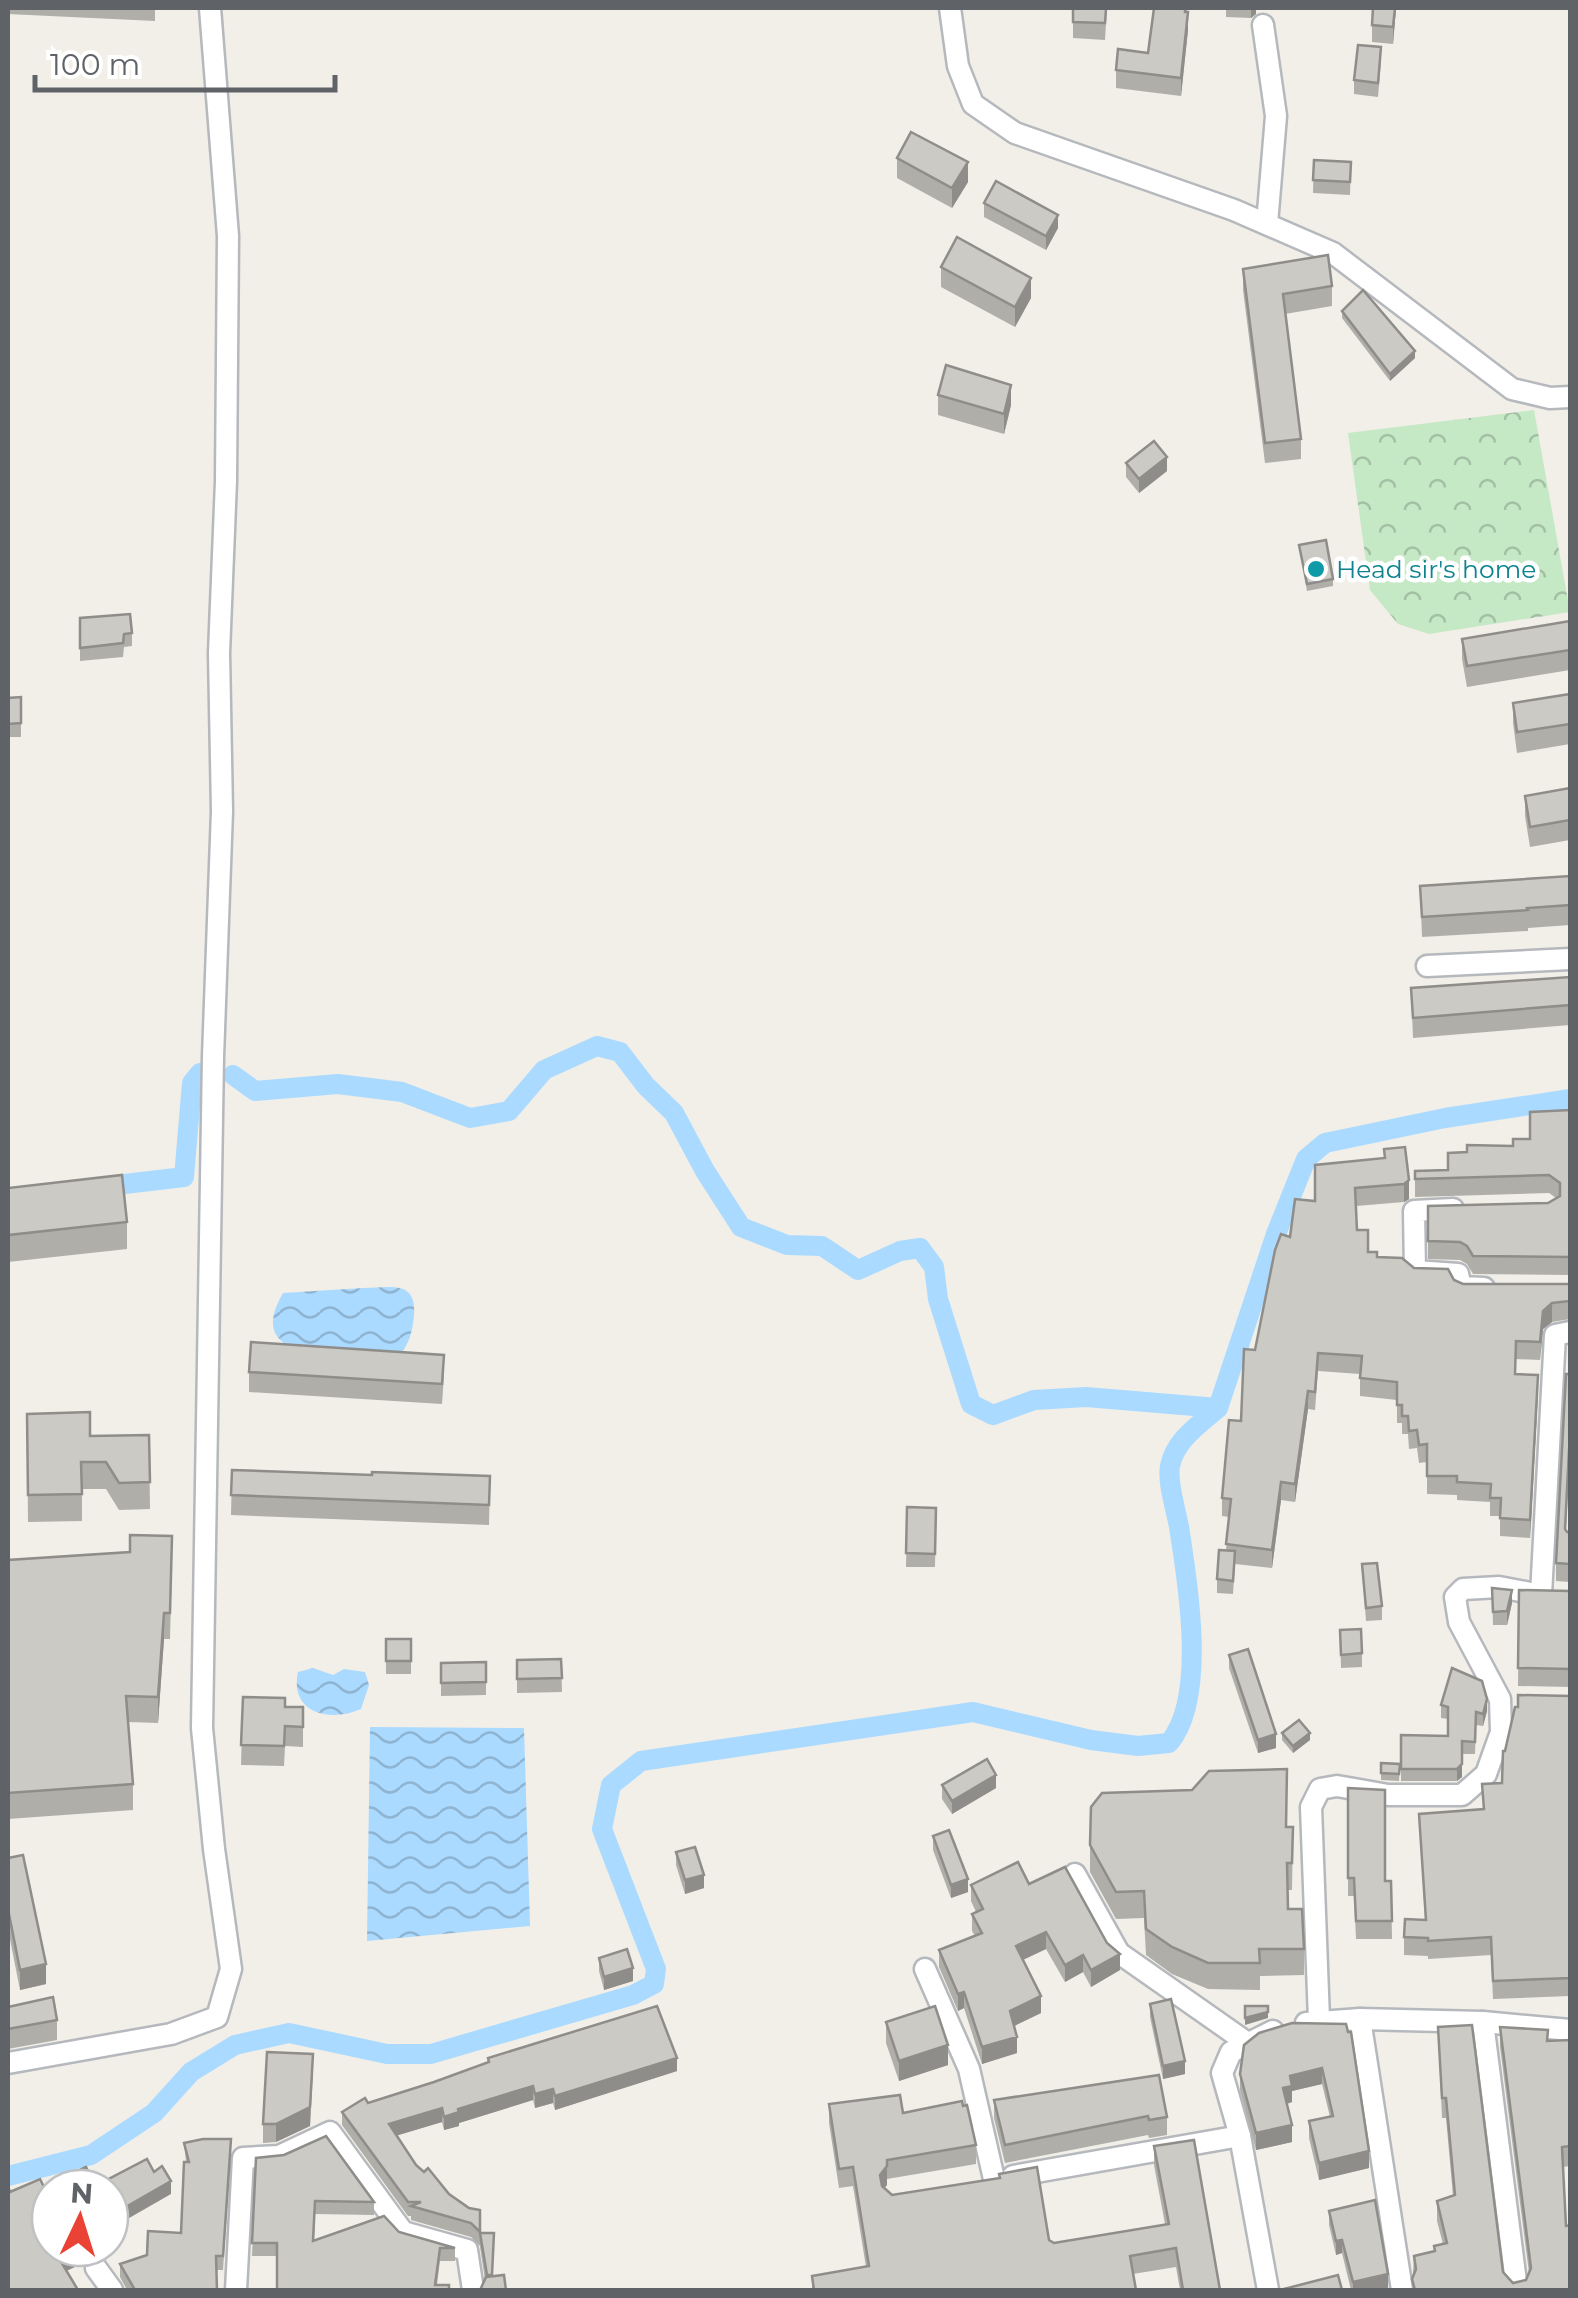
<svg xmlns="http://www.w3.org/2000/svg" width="1578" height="2298" font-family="Montserrat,sans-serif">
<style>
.park{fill:url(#park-crowns)}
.water{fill:url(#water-waves)}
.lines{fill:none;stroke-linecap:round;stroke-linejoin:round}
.canal{stroke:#aadaff;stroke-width:20}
.minor-casing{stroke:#b5b8bc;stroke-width:25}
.minor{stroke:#fff;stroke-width:20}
.wall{fill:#afaea9}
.shaded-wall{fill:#8f8d8a}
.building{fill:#cccac5;stroke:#8f8d8a;stroke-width:2.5}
.culture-dot{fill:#0f9aa8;stroke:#fff;stroke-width:4}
.labels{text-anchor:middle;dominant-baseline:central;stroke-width:9;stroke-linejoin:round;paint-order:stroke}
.culture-label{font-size:25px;fill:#0d838f;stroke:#fff;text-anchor:start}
</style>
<defs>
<pattern id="park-crowns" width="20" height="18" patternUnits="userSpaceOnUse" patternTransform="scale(2.5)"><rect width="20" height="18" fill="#c5e8c5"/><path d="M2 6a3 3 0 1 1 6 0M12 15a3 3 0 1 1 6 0" fill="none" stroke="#a3c0a4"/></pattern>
<pattern id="water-waves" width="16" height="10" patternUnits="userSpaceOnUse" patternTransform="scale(2.5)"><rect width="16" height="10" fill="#aadaff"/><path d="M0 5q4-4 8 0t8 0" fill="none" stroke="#8eb4d2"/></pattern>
</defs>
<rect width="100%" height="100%" fill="#f1efe8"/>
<polygon class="park" points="1534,410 1570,612 1429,634 1398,624 1370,590 1348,433"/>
<g class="water">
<path d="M 363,1288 C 390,1288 417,1279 414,1316 C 412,1332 410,1341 401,1354 L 293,1348 C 266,1336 270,1316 283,1293 Z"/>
<path d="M 313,1668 L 333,1675 L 344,1669 L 365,1672 L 369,1685 L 361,1709 C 330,1723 289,1713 298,1672 Z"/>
<polygon points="370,1727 524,1728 530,1926 367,1941"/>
</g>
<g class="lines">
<g class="canal">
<polyline points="233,1075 255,1091 338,1084 402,1092 470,1118 509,1111 544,1070 597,1046 620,1052 646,1086 674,1113 705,1171 741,1227 787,1245 822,1246 858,1270 900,1251 920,1248 934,1267 938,1299 971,1404 993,1415 1034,1400 1086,1397 1218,1408 1276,1234 1306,1159 1325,1143 1445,1118 1570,1099"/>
<polyline points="99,1187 184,1177 192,1083 200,1073"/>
<path d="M 8,2176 L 91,2155 L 154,2113 L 191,2072 L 235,2045 L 289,2033 L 387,2054 L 431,2054 L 633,1995 L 654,1984 L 656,1969 L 602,1829 L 611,1785 L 641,1761 L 973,1712 L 1091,1740 L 1138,1746 L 1169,1743 C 1207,1699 1188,1583 1179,1527 C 1176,1509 1167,1484 1170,1466 C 1175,1440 1199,1425 1218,1408"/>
</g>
<g class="minor-casing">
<g id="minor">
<polyline points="950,8 958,66 973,104 1015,133 1234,210 1333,253 1512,389 1550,398 1570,397"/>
<polyline points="1263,25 1276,116 1267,224"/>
<polyline points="1427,966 1570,959"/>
<polyline points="1453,1209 1414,1211 1415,1271 1458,1274 1461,1287 1484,1288"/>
<polyline points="1075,1874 1119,1953 1246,2042"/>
<polyline points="925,1969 969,2069 994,2179"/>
<polyline points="1360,2019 1402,2290"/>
<polyline points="1319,2020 1311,1807 1320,1789 1337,1786 1388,1795 1462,1795 1486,1774 1501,1732 1500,1699 1459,1622 1455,1597 1463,1589 1499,1587 1541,1595 1555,1335 1570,1332"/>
<polyline points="1483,2022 1517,2290"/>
<polyline points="1306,2023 1360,2019 1483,2022 1570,2030"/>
<polyline points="8,2063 171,2034 217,2017 231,1969 214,1849 202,1728 213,1057 222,811 219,653 226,481 228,236 210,8"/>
<polyline points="1240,2136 1268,2290"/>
<polyline points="1013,2176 1240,2136 1222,2073 1231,2052 1273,2031"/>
<polyline points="96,2268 112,2290"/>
<polyline points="236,2290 243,2158 279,2156 330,2132 403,2232 467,2250 473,2290"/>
</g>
</g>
<use href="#minor" class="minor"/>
</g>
<g class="wall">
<polygon points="8,8 155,8 155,21 8,14"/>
<polygon points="1073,8 1107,8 1105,40 1073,38"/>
<polygon points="1154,8 1187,8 1188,30 1181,96 1116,88 1116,70 1148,53"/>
<polygon points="1226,8 1256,8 1256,14 1251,18 1226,17"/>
<polygon points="1396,8 1393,44 1372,42 1372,25"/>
<polygon points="1381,61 1378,97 1354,94 1354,80"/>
<polygon points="897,158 968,182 952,208 897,178"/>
<polygon points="1314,160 1351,162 1350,195 1313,193"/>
<polygon points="984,203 1058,228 1046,250 984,217"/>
<polygon points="941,267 1031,298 1015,327 941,287"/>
<polygon points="1243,269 1332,286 1332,306 1285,314 1301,439 1301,459 1265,463 1243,290"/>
<polygon points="1342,311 1415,358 1390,381 1342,318"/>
<polygon points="938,395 1011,405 1004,434 938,415"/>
<polygon points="1126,463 1167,471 1139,493 1126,477"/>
<polygon points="1299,545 1333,579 1333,586 1307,591"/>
<polygon points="80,618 132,633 132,646 124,647 123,657 80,661"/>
<polygon points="1570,621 1570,670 1467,687 1462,659 1462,639"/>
<polygon points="1570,694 1570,744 1517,753 1513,723 1513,703"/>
<polygon points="21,697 21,737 8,737 8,698"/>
<polygon points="1570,788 1570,840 1530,847 1525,816 1525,796"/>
<polygon points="1570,876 1570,925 1528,928 1528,931 1422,937 1420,886"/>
<polygon points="1570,977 1570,1025 1413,1038 1411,988"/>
<polygon points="1570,1110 1570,1275 1473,1274 1467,1264 1460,1260 1428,1259 1428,1206 1548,1203 1556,1198 1549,1193 1415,1197 1415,1171 1448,1170 1467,1152 1513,1146 1530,1139"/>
<polygon points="1405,1147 1409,1199 1404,1202 1356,1206 1357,1230 1368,1252 1377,1257 1414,1268 1463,1284 1570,1284 1570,1319 1552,1322 1543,1329 1540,1360 1516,1359 1515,1374 1538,1393 1530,1538 1500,1536 1500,1516 1490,1516 1490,1502 1457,1500 1457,1495 1427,1494 1427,1462 1419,1463 1417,1448 1409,1449 1408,1434 1402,1434 1402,1423 1397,1423 1397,1400 1360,1396 1360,1374 1318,1371 1315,1410 1308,1409 1295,1502 1281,1500 1272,1568 1235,1564 1233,1594 1217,1593 1217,1579 1226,1550 1229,1517 1222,1516 1222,1498 1241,1421 1255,1350 1290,1237 1315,1201 1384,1158 1384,1149"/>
<polygon points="8,1188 127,1222 127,1249 8,1262"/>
<polygon points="249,1372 444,1375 442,1404 249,1392"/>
<polygon points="1570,1374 1570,1468 1569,1468 1566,1530 1567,1532 1570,1532 1570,1582 1556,1581 1556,1563"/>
<polygon points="27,1414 90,1436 149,1435 150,1509 119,1510 106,1489 82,1489 82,1521 28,1522"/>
<polygon points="232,1470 372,1475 490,1476 489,1525 231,1515"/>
<polygon points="907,1507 936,1508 935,1567 906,1567"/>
<polygon points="8,1560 172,1562 170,1639 164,1639 158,1723 128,1722 133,1784 133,1810 8,1819"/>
<polygon points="1362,1564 1382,1606 1382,1620 1366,1621"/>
<polygon points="1492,1588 1512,1603 1507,1625 1493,1625"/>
<polygon points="1519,1590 1570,1591 1570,1687 1518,1686"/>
<polygon points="1340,1630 1362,1653 1362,1667 1341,1668"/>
<rect x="386" y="1639" width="25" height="35"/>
<polygon points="1229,1655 1276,1748 1258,1753 1229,1668"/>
<polygon points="561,1659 562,1692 517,1693 517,1660"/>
<polygon points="486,1662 486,1695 441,1696 441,1663"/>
<polygon points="1570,1696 1570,1996 1493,1999 1491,1955 1428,1959 1428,1956 1404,1955 1404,1937 1425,1920 1419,1814 1483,1809 1482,1784 1502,1783 1505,1751"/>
<polygon points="243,1697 285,1707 303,1707 303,1747 285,1746 284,1766 241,1765"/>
<polygon points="1441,1705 1487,1711 1483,1726 1476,1725 1475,1754 1462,1754 1462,1777 1457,1781 1401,1781 1401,1735 1448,1736 1448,1719 1441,1718"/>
<polygon points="1282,1733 1310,1740 1293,1753 1282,1740"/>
<polygon points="1381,1763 1400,1764 1399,1781 1381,1780"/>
<polygon points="942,1785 996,1788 952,1814 942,1799"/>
<polygon points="1348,1788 1385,1881 1391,1881 1392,1939 1356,1939 1354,1896 1348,1896"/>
<polygon points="1286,1827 1293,1827 1292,1890 1288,1890 1288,1909 1304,1949 1304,1975 1260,1976 1260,1990 1208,1989 1172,1974 1146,1955 1144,1918 1116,1919 1090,1872 1090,1845"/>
<polygon points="933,1836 968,1892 951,1898 933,1850"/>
<polygon points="676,1852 704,1888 685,1894 676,1865"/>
<polygon points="8,1858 46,1984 20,1990 8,1929"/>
<polygon points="1029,1884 1120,1970 1091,1987 1083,1972 1065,1982 1046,1949 1023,1960 1041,2013 1014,2026 1017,2053 982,2064 964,2008 958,2011 939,1967 939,1950 975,1936 972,1931 972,1914 976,1912 971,1901 971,1885"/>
<polygon points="599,1958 633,1981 604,1990 599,1971"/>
<polygon points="1150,2004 1185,2074 1163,2079 1150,2017"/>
<polygon points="8,2007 57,2020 57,2040 8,2049"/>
<polygon points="886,2022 948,2065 899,2081 886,2043"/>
<polygon points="1346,2024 1369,2168 1319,2180 1309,2138 1309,2121 1330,2117 1322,2084 1292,2091 1292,2102 1287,2104 1292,2142 1256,2150 1240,2090 1240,2074"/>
<polygon points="1438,2027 1503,2272 1513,2283 1526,2280 1529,2273 1500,2047 1500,2027 1548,2041 1570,2040 1570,2166 1563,2167 1570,2290 1412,2290 1414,2256 1434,2251 1434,2246 1443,2244 1437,2221 1437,2201 1453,2196 1446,2118 1442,2118"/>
<polygon points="488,2058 677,2071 555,2110 553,2103 535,2108 533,2100 459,2123 459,2126 444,2130 442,2122 397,2135 416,2165 449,2194 469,2208 480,2210 480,2246 471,2237 411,2220 411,2216 408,2216 342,2125 342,2112 434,2082 488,2062"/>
<polygon points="313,2073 310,2126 276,2142 263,2143 263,2124"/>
<polygon points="994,2100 1167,2117 1167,2135 1149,2138 1148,2135 1005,2163 994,2118"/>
<polygon points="829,2104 903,2113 976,2145 976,2164 887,2179 887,2185 884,2188 892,2195 1054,2243 1165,2224 1154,2165 1154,2146 1220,2290 1180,2290 1176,2267 1133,2274 1136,2290 812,2290 812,2276 866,2267 853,2186 839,2188 829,2123"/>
<polygon points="184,2143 231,2153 223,2270 216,2270 217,2290 127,2290 120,2277 120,2264 147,2255 181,2233 186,2162"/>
<polygon points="256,2158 374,2202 374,2215 315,2214 314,2241 399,2232 455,2248 455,2261 440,2261 437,2285 277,2256 252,2256"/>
<polygon points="1329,2211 1388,2288 1376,2290 1351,2290 1342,2253 1336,2255 1329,2225"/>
<polygon points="480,2233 493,2276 485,2280 480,2247"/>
</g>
<g class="shaded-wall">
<polygon points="1251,8 1256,8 1256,14 1251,18"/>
<polygon points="1395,8 1396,8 1393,44 1393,27"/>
<polygon points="1188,12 1188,30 1181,96 1181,78"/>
<polygon points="968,162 968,182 952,208 952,188"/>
<polygon points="1058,215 1058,228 1046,250 1046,236"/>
<polygon points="1031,278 1031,298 1015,327 1015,307"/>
<polygon points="1415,351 1415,358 1390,381 1390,374"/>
<polygon points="1011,385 1011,405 1004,434 1004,414"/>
<polygon points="1167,457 1167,471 1139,493 1139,479"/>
<polygon points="1409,1180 1409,1199 1404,1202 1404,1184"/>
<polygon points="1552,1303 1552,1322 1543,1329 1540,1360 1543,1311"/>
<polygon points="1538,1375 1538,1393 1530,1538 1530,1520"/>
<polygon points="1308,1391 1308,1409 1295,1502 1295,1484"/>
<polygon points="1281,1482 1281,1500 1272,1568 1272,1550"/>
<polygon points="1512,1590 1512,1603 1507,1625 1507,1611"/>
<polygon points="164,1613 164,1639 158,1723 158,1697"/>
<polygon points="1487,1699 1487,1711 1483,1726 1483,1714"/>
<polygon points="1310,1733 1310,1740 1293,1753 1293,1746"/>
<polygon points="1276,1734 1276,1748 1258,1753 1258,1740"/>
<polygon points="1462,1764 1462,1777 1457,1781 1457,1769"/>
<polygon points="996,1775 996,1788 952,1814 952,1801"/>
<polygon points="704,1875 704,1888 685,1894 685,1880"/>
<polygon points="968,1879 968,1892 951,1898 951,1885"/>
<polygon points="1046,1932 1046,1949 1016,1963 1016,1946"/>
<polygon points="1120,1954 1120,1970 1091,1987 1091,1970"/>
<polygon points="1083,1955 1083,1972 1065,1982 1065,1965"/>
<polygon points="46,1964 46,1984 20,1990 20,1970"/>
<polygon points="633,1968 633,1981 604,1990 604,1977"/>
<polygon points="964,1992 964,2008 958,2011 958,1994"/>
<polygon points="1041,1996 1041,2013 1010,2028 1010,2011"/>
<polygon points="1268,2012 1268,2018 1245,2025 1245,2018"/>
<polygon points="1017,2037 1017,2053 982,2064 982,2047"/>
<polygon points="948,2045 948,2065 899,2081 899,2061"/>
<polygon points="313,2054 310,2126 276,2142 276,2124"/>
<polygon points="677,2058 677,2071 555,2110 555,2096"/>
<polygon points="1185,2061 1185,2074 1163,2079 1163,2066"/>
<polygon points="1322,2068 1322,2084 1292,2091 1292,2102 1283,2105 1283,2088 1290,2076"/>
<polygon points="533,2086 533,2100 459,2123 459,2126 444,2130 444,2117 458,2109"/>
<polygon points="553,2089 553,2103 535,2108 535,2094"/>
<polygon points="442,2108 442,2122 389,2138 389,2124"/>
<polygon points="1292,2125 1292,2142 1256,2150 1256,2133"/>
<polygon points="1369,2151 1369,2168 1319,2180 1319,2163"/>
<polygon points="887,2166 887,2185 880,2193 880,2175"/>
<polygon points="171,2181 171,2194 110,2229 110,2216"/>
<polygon points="1342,2240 1342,2253 1336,2255 1336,2241"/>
<polygon points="75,2254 75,2267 60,2274 60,2260"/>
<polygon points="1388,2274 1388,2288 1376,2290 1353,2290 1353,2282"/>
</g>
<g class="building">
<polygon points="1073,8 1106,8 1105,23 1073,22"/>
<polygon points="1154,8 1185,8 1185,12 1188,12 1181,78 1116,70 1118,49 1148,53"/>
<polygon points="1373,8 1395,8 1393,27 1372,25"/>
<polygon points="1358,45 1381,47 1378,83 1354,80"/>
<polygon points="911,132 968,162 952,188 897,158"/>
<polygon points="1314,160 1351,162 1350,182 1313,180"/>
<polygon points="996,181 1058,215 1046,236 984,203"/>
<polygon points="957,237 1031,278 1015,307 941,267"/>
<polygon points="1328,255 1332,286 1283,294 1301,439 1265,443 1243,269"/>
<polygon points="1363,290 1415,351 1390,374 1342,311"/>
<polygon points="946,365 1011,385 1004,414 938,395"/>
<polygon points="1154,441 1167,457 1139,479 1126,463"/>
<polygon points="1326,540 1333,579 1307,584 1299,545"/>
<polygon points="130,614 132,633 124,634 123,643 80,648 80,618"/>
<polygon points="1570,621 1570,650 1467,666 1462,639"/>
<polygon points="1570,694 1570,724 1517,732 1513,703"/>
<polygon points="21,697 21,723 8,724 8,698"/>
<polygon points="1570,788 1570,820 1530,827 1525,796"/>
<polygon points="1570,876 1570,905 1527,908 1528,910 1422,917 1420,886"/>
<polygon points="1570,977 1570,1005 1413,1018 1411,988"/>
<polygon points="1570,1110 1570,1257 1473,1256 1467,1246 1460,1242 1428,1241 1428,1206 1548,1203 1560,1196 1560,1183 1549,1175 1415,1179 1415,1171 1448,1170 1448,1153 1467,1152 1467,1145 1513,1146 1513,1139 1530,1139 1530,1112"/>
<polygon points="1405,1147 1409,1180 1404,1184 1355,1188 1357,1230 1368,1230 1368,1252 1377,1252 1377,1257 1402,1258 1414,1268 1448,1269 1454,1280 1463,1284 1570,1284 1570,1301 1552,1303 1543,1311 1540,1342 1516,1341 1515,1374 1538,1375 1530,1520 1500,1518 1501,1498 1490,1498 1491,1484 1457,1482 1457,1476 1427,1476 1427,1444 1419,1445 1417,1430 1409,1431 1408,1416 1402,1416 1402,1405 1397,1405 1397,1382 1360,1378 1362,1356 1318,1353 1315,1392 1308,1391 1295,1484 1281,1482 1272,1550 1226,1544 1231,1499 1222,1498 1229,1420 1241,1421 1244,1349 1255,1350 1275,1250 1281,1234 1290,1237 1295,1199 1315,1201 1315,1165 1385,1158 1384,1149"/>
<polygon points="122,1175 127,1222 8,1235 8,1188"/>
<polygon points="251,1342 444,1355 442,1384 249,1372"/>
<polygon points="1566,1374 1570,1374 1570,1450 1569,1450 1565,1529 1567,1532 1570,1532 1570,1564 1556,1563"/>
<polygon points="90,1412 90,1436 149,1435 150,1482 119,1483 106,1462 81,1462 82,1494 28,1495 27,1414"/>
<polygon points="232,1470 372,1475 372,1472 490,1476 489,1505 231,1495"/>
<polygon points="907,1507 936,1508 935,1554 906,1553"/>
<polygon points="130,1535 172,1536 170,1613 164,1613 158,1697 126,1696 133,1784 8,1793 8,1560 130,1552"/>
<polygon points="1219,1550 1235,1551 1233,1581 1217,1579"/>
<polygon points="1377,1563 1382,1606 1366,1608 1362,1564"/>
<polygon points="1492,1588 1512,1590 1507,1611 1493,1612"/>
<polygon points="1519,1590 1570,1591 1570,1669 1518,1668"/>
<polygon points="1361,1629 1362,1653 1341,1655 1340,1630"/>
<rect x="386" y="1639" width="25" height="22"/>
<polygon points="1248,1649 1276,1734 1258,1740 1229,1655"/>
<polygon points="561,1659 562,1678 517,1679 517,1660"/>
<polygon points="486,1662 486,1682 441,1683 441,1663"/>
<polygon points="1452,1668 1482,1681 1487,1699 1483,1714 1476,1712 1475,1742 1462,1741 1462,1764 1457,1769 1401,1769 1401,1735 1448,1736 1448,1707 1441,1705"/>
<polygon points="1518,1695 1570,1696 1570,1978 1493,1981 1491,1937 1428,1941 1428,1938 1404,1937 1405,1919 1426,1920 1419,1814 1484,1809 1482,1784 1502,1783 1503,1751 1505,1751 1515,1707 1518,1707"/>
<polygon points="243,1697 285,1698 285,1707 303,1707 303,1727 285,1726 284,1746 241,1745"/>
<polygon points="1299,1720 1310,1733 1293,1746 1282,1733"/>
<polygon points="987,1759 996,1775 952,1801 942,1785"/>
<polygon points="1381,1763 1400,1764 1399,1774 1381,1773"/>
<polygon points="1287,1769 1286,1827 1293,1827 1292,1863 1287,1863 1288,1909 1302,1909 1304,1949 1259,1949 1260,1963 1208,1963 1172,1947 1146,1929 1144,1891 1116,1892 1090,1845 1091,1807 1102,1793 1192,1790 1209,1771"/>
<polygon points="1348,1788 1385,1790 1385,1881 1391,1881 1392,1921 1356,1921 1354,1878 1348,1878"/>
<polygon points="949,1830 968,1879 951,1885 933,1836"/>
<polygon points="695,1847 704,1875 685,1880 676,1852"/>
<polygon points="23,1855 46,1964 20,1970 8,1909 8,1858"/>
<polygon points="1018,1862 1029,1884 1065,1867 1107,1943 1120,1954 1091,1970 1083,1955 1065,1965 1046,1932 1016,1946 1041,1996 1010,2011 1017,2037 982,2047 964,1992 958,1994 939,1950 982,1933 972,1914 983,1909 971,1885"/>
<polygon points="627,1949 633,1968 604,1977 599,1958"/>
<polygon points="53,1997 57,2020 8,2029 8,2007"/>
<polygon points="1171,1999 1185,2061 1163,2066 1150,2004"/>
<polygon points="657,2006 677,2058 555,2096 553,2089 535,2094 533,2086 458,2109 459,2112 444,2117 442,2108 389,2124 416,2165 424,2172 428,2168 449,2194 469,2208 480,2210 480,2232 471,2223 411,2206 421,2202 408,2202 342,2112 365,2098 368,2103 434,2082 489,2062 488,2058"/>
<polygon points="935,2006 948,2045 899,2061 886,2022"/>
<polygon points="1245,2006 1268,2006 1268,2012 1245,2018"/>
<polygon points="1292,2023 1346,2024 1348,2032 1351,2032 1369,2151 1319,2163 1309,2121 1333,2116 1322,2068 1290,2076 1292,2086 1283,2088 1292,2125 1256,2133 1240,2074 1244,2045 1259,2033"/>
<polygon points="1472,2025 1503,2272 1513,2283 1526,2280 1531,2268 1500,2027 1548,2030 1547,2041 1570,2040 1570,2146 1562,2147 1566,2226 1570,2225 1570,2290 1415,2290 1412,2279 1416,2269 1414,2256 1435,2251 1434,2246 1447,2243 1437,2201 1455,2195 1446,2098 1442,2098 1438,2027"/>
<polygon points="267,2052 313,2054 310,2107 276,2124 263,2124"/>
<polygon points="1159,2075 1167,2117 1149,2120 1148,2116 1005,2145 994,2100"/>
<polygon points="900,2095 903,2113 962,2101 963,2106 967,2105 976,2145 887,2160 887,2166 880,2175 882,2186 892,2195 1000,2178 999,2174 1037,2167 1049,2240 1054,2243 1169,2224 1154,2146 1194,2140 1220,2290 1183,2290 1176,2248 1130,2256 1136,2290 814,2290 812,2276 869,2266 853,2167 839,2169 829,2104"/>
<polygon points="326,2136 374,2202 315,2201 313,2241 384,2216 399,2232 455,2248 440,2248 435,2285 449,2285 449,2290 277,2290 277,2243 252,2243 256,2158 284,2155"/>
<polygon points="203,2139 231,2139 223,2256 216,2256 217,2290 135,2290 120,2264 147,2255 148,2231 181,2233 184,2162 189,2162 184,2143"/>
<polygon points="147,2159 154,2172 162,2166 171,2181 110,2216 110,2188 50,2188 50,2248 72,2248 75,2254 60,2260 78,2290 8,2290 8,2190 9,2189 10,2192 40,2179 44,2187 86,2167 95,2186"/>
<polygon points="1375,2200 1388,2274 1353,2282 1342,2240 1336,2241 1329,2211"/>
<polygon points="480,2233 494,2233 492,2275 487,2275"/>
<polygon points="504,2275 506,2290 482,2290 481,2288 486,2277"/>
<polygon points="1338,2275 1342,2290 1276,2290 1280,2290"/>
</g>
<circle class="culture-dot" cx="1316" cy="569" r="10"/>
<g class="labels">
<g class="culture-label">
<text x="1336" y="569">Head sir's home</text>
</g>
</g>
<rect width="1578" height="2298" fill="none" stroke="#5f6368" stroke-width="20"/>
<g transform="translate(80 2218) rotate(4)"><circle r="48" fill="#ffffff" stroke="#bfc1c3" stroke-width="2.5"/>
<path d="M0-8L18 38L0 25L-18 38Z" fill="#ea4335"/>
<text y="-15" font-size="28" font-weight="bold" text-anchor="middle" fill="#5f6368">N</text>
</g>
<path d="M35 75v15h300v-15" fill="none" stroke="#5f6368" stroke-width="5"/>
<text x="50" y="75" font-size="30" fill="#5f6368" stroke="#ffffff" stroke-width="8" paint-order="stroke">100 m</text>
</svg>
